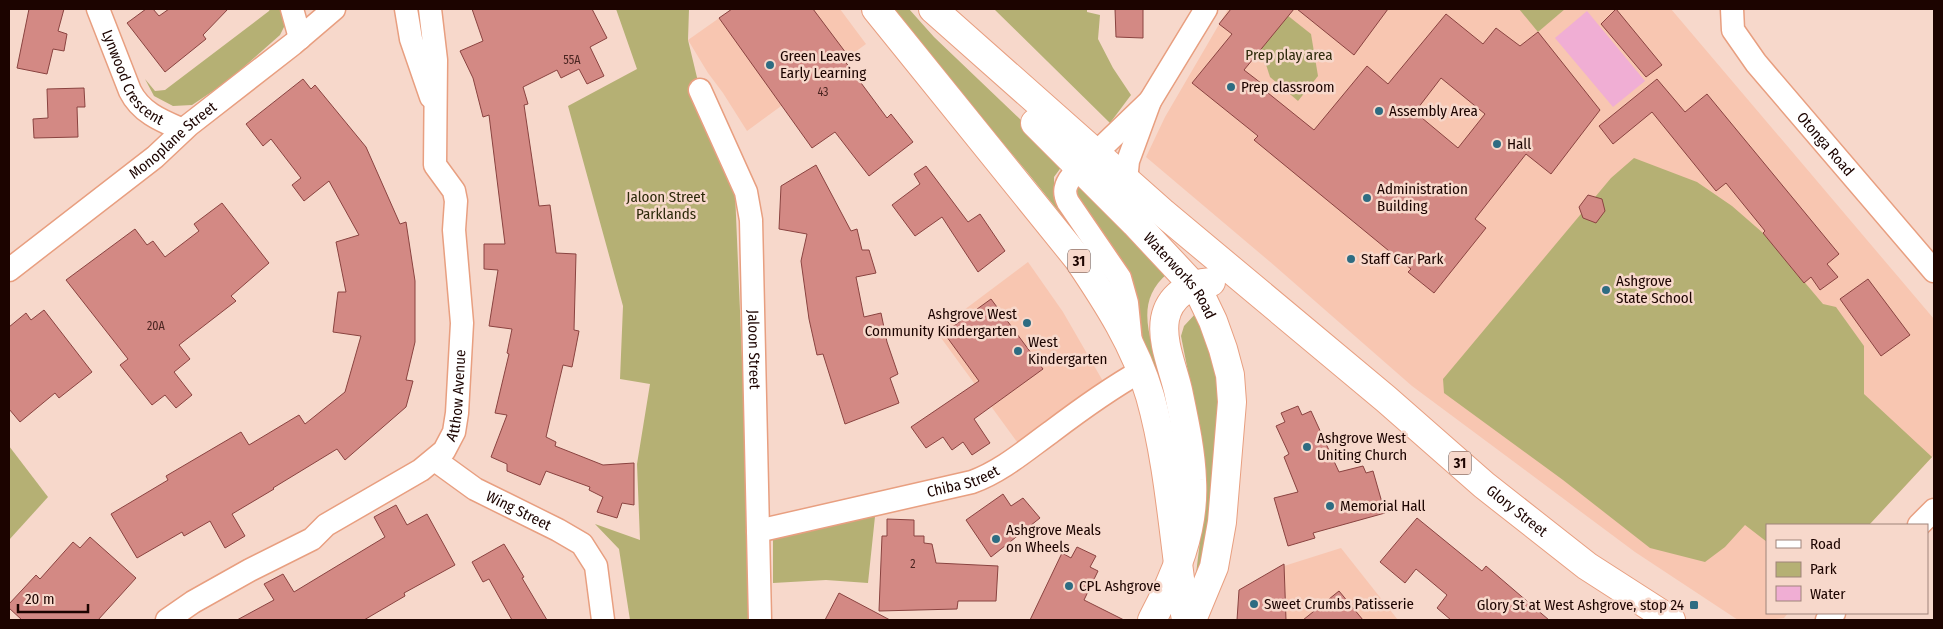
<svg xmlns="http://www.w3.org/2000/svg" width="1943" height="629" font-family="'Fira Sans Condensed',sans-serif">
<style>
.built{fill:#f8c6b1}
.green{fill:#b5b074}
.water{fill:#f0aed4}
.building{fill:#d38984;stroke:#8a4340;fill-rule:evenodd}
.lines{fill:none;stroke-linecap:round;stroke-linejoin:round}
.minor-casing{stroke:#e89f80;stroke-width:25}
.major-casing{stroke:#e89f80;stroke-width:30}
.minor{stroke:#fff;stroke-width:22}
.major{stroke:#fff;stroke-width:28}
.poi-dot{fill:#2e6c82;stroke:#f7d8cb;stroke-width:2}
.labels{text-anchor:middle;dominant-baseline:central;stroke-width:5;stroke-linejoin:round;paint-order:stroke}
.number-label{font-size:12px;fill:#4a2521}
.shield{fill:#f7d8cb;stroke:#5e443d;stroke-width:1}
.shield-label{font-size:14px;font-weight:bold;fill:#1c0400}
.park-label{font-size:15px;fill:#2e2b0b;stroke:#f7d8cb}
.poi-label{font-size:15px;fill:#1c0400;stroke:#f7d8cb;text-anchor:start}
.street-label{font-size:15px;fill:#1c0400;stroke:#f7d8cb}
</style>
<rect width="100%" height="100%" fill="#f7d8cb"/>
<g class="built">
<polygon points="732,9 840,9 866,44 747,131 723,93 708,73 688,40"/>
<polygon points="1228,9 1671,9 1934,319 1934,455 1869,525 1767,525 1767,613 1788,613 1784,618 1766,620 1738,620 1635,552 1412,386 1269,261 1146,157 1165,117"/>
<polygon points="1028,262 1063,312 1104,383 1020,446 936,331"/>
<polygon points="1341,548 1398,620 1249,620 1252,583 1284,566"/>
</g>
<g class="green">
<polygon points="270,9 283,9 285,25 280,35 228,81 192,105 173,106 154,96 145,79 155,91 165,90 269,11"/>
<polygon points="616,9 689,9 688,40 700,90 735,192 753,620 630,620 619,549 595,524 640,540 637,464 650,384 620,379 623,306 568,106 637,69"/>
<polygon points="891,9 909,9 934,37 1065,162 1054,177 1054,194 1104,268 1028,173"/>
<polygon points="994,9 1087,9 1087,12 1100,15 1098,39 1113,68 1131,95 1110,123"/>
<polygon points="1519,9 1565,9 1538,32"/>
<polygon points="1287,15 1311,34 1318,76 1298,101 1270,77 1261,49"/>
<polygon points="1634,158 1697,182 1732,206 1763,233 1823,304 1836,307 1864,346 1864,394 1932,457 1869,525 1767,525 1767,542 1745,525 1725,547 1705,562 1650,548 1563,480 1444,393 1443,379 1611,178"/>
<path d="M 1080,184 L 1168,273 C 1133,302 1151,338 1160,374 L 1159,376 L 1078,202 L 1076,192 Z"/>
<path d="M 1197,312 C 1206,336 1215,360 1218,385 C 1221,408 1217,431 1215,454 C 1212,494 1212,537 1196,574 L 1204,508 L 1191,387 L 1181,336 L 1184,326 Z"/>
<polygon points="9,446 48,497 9,540"/>
<polygon points="876,507 868,583 826,580 773,583 773,530"/>
</g>
<polygon class="water" points="1587,11 1645,81 1613,107 1555,38"/>
<g class="building">
<polygon points="29,9 64,9 58,31 67,34 64,51 53,49 47,74 17,68"/>
<polygon points="146,9 153,9 159,16 169,9 228,9 203,35 206,39 165,72 127,23"/>
<polygon points="472,9 592,9 607,38 590,47 604,76 587,84 579,69 561,78 557,70 523,87 528,104 524,105 539,206 550,205 556,253 576,254 574,330 579,331 572,367 563,365 546,437 556,442 555,446 603,465 634,463 634,505 622,503 617,518 597,512 603,497 589,490 590,487 546,471 540,485 507,471 507,464 491,457 507,415 495,413 509,354 507,353 512,329 489,326 498,270 484,269 484,244 505,244 489,115 483,117 473,78 460,51 483,41"/>
<polygon points="732,9 813,9 849,57 844,60 887,118 891,114 913,142 869,176 835,132 812,148 719,18"/>
<polygon points="1115,9 1143,9 1143,38 1116,37"/>
<path d="M 1231,9 L 1294,9 L 1244,70 L 1270,90 L 1268,93 L 1314,130 L 1367,66 L 1388,84 L 1446,14 L 1483,44 L 1496,28 L 1520,46 L 1538,32 L 1600,110 L 1551,174 L 1526,154 L 1475,219 L 1486,228 L 1434,293 L 1408,272 L 1411,269 L 1254,140 L 1258,136 L 1192,83 L 1232,34 L 1219,24 ZM 1441,78 L 1485,114 L 1458,148 L 1422,118 L 1425,114 L 1418,108 Z"/>
<polygon points="1297,9 1388,9 1354,55"/>
<polygon points="1616,9 1662,65 1646,77 1601,24"/>
<polygon points="303,79 311,89 315,85 366,147 400,224 406,222 415,281 415,342 406,380 413,381 406,407 345,460 337,449 273,488 274,489 232,514 245,536 225,548 210,521 184,536 182,532 137,558 111,514 168,480 166,476 241,432 249,445 299,415 305,424 345,392 361,336 333,332 338,292 346,292 336,242 359,235 329,181 304,201 292,185 301,178 271,139 263,146 246,124"/>
<polygon points="1657,79 1685,112 1707,94 1839,254 1827,264 1838,277 1820,290 1811,277 1804,283 1763,233 1765,231 1726,183 1716,191 1652,112 1613,144 1599,126"/>
<polygon points="84,88 85,107 77,107 78,137 34,138 33,119 48,118 47,89"/>
<polygon points="816,165 851,231 857,229 862,250 869,250 876,273 856,277 864,317 881,313 887,342 898,374 890,378 899,403 845,424 823,354 817,355 809,319 801,261 807,234 779,229 781,186"/>
<polygon points="926,166 968,222 980,214 1005,251 978,272 942,217 915,236 892,205 920,184 914,174"/>
<polygon points="1588,195 1602,199 1605,211 1596,223 1583,218 1579,207"/>
<polygon points="222,203 269,263 231,296 236,301 179,345 190,359 174,372 192,395 176,408 165,395 152,405 120,365 128,359 66,280 135,229 147,245 153,241 165,257 199,231 194,224"/>
<polygon points="1868,279 1910,335 1881,356 1840,299"/>
<polygon points="991,299 1043,369 974,419 990,443 972,455 963,442 952,450 943,437 926,448 911,427 979,381 944,333"/>
<polygon points="44,310 92,372 59,398 55,393 20,422 9,409 9,327 26,313 31,320"/>
<polygon points="1298,406 1302,415 1311,411 1339,472 1363,466 1366,473 1373,471 1385,513 1313,533 1315,538 1288,546 1274,498 1298,492 1284,457 1289,454 1276,426 1285,422 1281,413"/>
<polygon points="1003,494 1011,506 1023,498 1040,518 991,557 966,520"/>
<polygon points="396,505 407,525 427,514 455,565 404,593 405,596 364,620 237,620 274,600 264,584 283,574 294,592 385,537 374,517"/>
<polygon points="1417,518 1482,571 1486,566 1549,620 1451,620 1437,608 1447,595 1416,569 1405,583 1380,562"/>
<polygon points="887,519 914,520 914,536 924,536 924,543 932,544 936,563 998,566 996,601 958,601 957,609 879,611 882,536 887,536"/>
<polygon points="90,537 136,578 98,620 22,620 9,608 9,604 36,575 40,579 73,542 80,548"/>
<polygon points="504,544 524,577 522,578 547,620 512,620 489,579 483,582 472,562"/>
<polygon points="1077,547 1096,556 1090,567 1098,571 1084,600 1124,620 1030,620 1062,553 1071,558"/>
<polygon points="1284,564 1286,620 1237,620 1239,590"/>
<polygon points="1339,591 1363,620 1303,620"/>
<polygon points="839,593 890,620 825,620"/>
</g>
<g class="lines">
<g class="minor-casing">
<g id="minor">
<path id="s1" d="M 98,9 L 130,91 C 141,113 162,121 183,130"/>
<polyline points="292,9 300,38"/>
<polyline points="406,9 411,39 431,97"/>
<path id="s2" d="M 1732,9 L 1733,30 L 1756,63 L 1934,271"/>
<path id="s3" d="M 700,90 L 746,192 L 751,220 L 760,620"/>
<polyline points="1126,181 1128,161 1150,101 1206,9"/>
<path id="s4" d="M 9,270 L 155,157 L 189,125 L 293,44 L 334,9"/>
<path d="M 1131,343 L 1127,303 L 1120,278 L 1068,202 C 1063,192 1065,185 1072,176 L 1150,101"/>
<path id="s5" d="M 435,460 L 475,489 L 558,530 L 582,544 L 596,566 L 603,620"/>
<polyline points="1919,525 1934,510"/>
<path id="s6" d="M 758,531 L 972,482 C 1002,471 1026,450 1051,432 C 1080,410 1109,389 1141,371"/>
<path id="s7" d="M 167,620 L 193,602 L 250,570 L 312,539 L 326,525 L 421,470 L 444,451 L 454,432 L 457,413 L 462,323 L 454,230 L 456,201 L 454,191 L 435,165 L 436,60 L 430,9"/>
<polyline points="1827,620 1834,613"/>
</g>
</g>
<g class="major-casing">
<g id="major">
<path d="M 876,9 L 1078,259 C 1107,302 1135,345 1150,396 C 1170,466 1174,548 1186,620"/>
<path id="s8" d="M 933,9 L 1162,212 L 1386,399 L 1484,485 L 1587,566 L 1671,620"/>
<path id="s9" d="M 1035,123 L 1135,223 L 1193,285 L 1202,298 L 1213,321 L 1223,349 L 1230,375 L 1232,402 L 1222,522 L 1214,567 L 1192,620"/>
<path d="M 1152,620 C 1175,577 1195,530 1192,480 C 1191,450 1184,419 1178,390 C 1173,368 1161,342 1165,319 C 1169,297 1189,283 1211,282"/>
</g>
</g>
<use href="#minor" class="minor"/>
<use href="#major" class="major"/>
</g>
<g class="poi-dot">
<circle cx="770" cy="65" r="5"/>
<circle cx="1231" cy="87" r="5"/>
<circle cx="1379" cy="111" r="5"/>
<circle cx="1497" cy="144" r="5"/>
<circle cx="1367" cy="198" r="5"/>
<circle cx="1351" cy="259" r="5"/>
<circle cx="1606" cy="290" r="5"/>
<circle cx="1027" cy="323" r="5"/>
<circle cx="1018" cy="351" r="5"/>
<circle cx="1307" cy="447" r="5"/>
<circle cx="1330" cy="506" r="5"/>
<circle cx="996" cy="539" r="5"/>
<circle cx="1069" cy="586" r="5"/>
<circle cx="1254" cy="604" r="5"/>
<rect x="1689" y="600" width="10" height="10" rx="2.5"/>
</g>
<g class="labels">
<g class="number-label">
<text x="572" y="60">55A</text>
<text x="823" y="92">43</text>
<text x="156" y="326">20A</text>
<text x="913" y="564">2</text>
</g>
<g class="shield">
<rect x="1068" y="249.5" width="22" height="23" rx="4"/>
<rect x="1449" y="451.5" width="22" height="23" rx="4"/>
</g>
<g class="shield-label">
<text x="1079" y="261">31</text>
<text x="1460" y="463">31</text>
</g>
<g class="park-label">
<text x="1289" y="55">Prep play area</text>
<text x="666" y="197">Jaloon Street<tspan x="666" dy="17">Parklands</tspan></text>
</g>
<g class="poi-label">
<text x="780" y="56">Green Leaves<tspan x="780" dy="17">Early Learning</tspan></text>
<text x="1241" y="87">Prep classroom</text>
<text x="1389" y="111">Assembly Area</text>
<text x="1507" y="144">Hall</text>
<text x="1377" y="189">Administration<tspan x="1377" dy="17">Building</tspan></text>
<text x="1361" y="259">Staff Car Park</text>
<text x="1616" y="281">Ashgrove<tspan x="1616" dy="17">State School</tspan></text>
<text x="1017" y="314" text-anchor="end">Ashgrove West<tspan x="1017" dy="17">Community Kindergarten</tspan></text>
<text x="1028" y="342">West<tspan x="1028" dy="17">Kindergarten</tspan></text>
<text x="1317" y="438">Ashgrove West<tspan x="1317" dy="17">Uniting Church</tspan></text>
<text x="1340" y="506">Memorial Hall</text>
<text x="1006" y="530">Ashgrove Meals<tspan x="1006" dy="17">on Wheels</tspan></text>
<text x="1079" y="586">CPL Ashgrove</text>
<text x="1264" y="604">Sweet Crumbs Patisserie</text>
<text x="1684" y="605" text-anchor="end">Glory St at West Ashgrove, stop 24</text>
</g>
<g class="street-label">
<text stroke="none"><textPath href="#s1" startOffset="78">Lynwood Crescent</textPath></text>
<text stroke="none"><textPath href="#s4" startOffset="209">Monoplane Street</textPath></text>
<text stroke="none"><textPath href="#s2" startOffset="168">Otonga Road</textPath></text>
<text stroke="none"><textPath href="#s9" startOffset="211">Waterworks Road</textPath></text>
<text stroke="none"><textPath href="#s3" startOffset="270">Jaloon Street</textPath></text>
<text stroke="none"><textPath href="#s7" startOffset="384">Atthow Avenue</textPath></text>
<text stroke="none"><textPath href="#s6" startOffset="211">Chiba Street</textPath></text>
<text stroke="none"><textPath href="#s5" startOffset="98">Wing Street</textPath></text>
<text stroke="none"><textPath href="#s8" startOffset="770">Glory Street</textPath></text>
</g>
</g>
<rect width="1943" height="629" fill="none" stroke="#1c0400" stroke-width="20"/>
<rect x="1766" y="524" width="162" height="90" fill="#f7d8cb" stroke="#9f837a"/>
<rect x="1776" y="540" width="25" height="8" fill="#ffffff" stroke="#9f837a"/>
<text x="1810" y="549" font-size="15" fill="#1c0400">Road</text>
<rect x="1776" y="562" width="25" height="15" fill="#b5b074" stroke="#9f837a"/>
<text x="1810" y="574" font-size="15" fill="#1c0400">Park</text>
<rect x="1776" y="586" width="25" height="15" fill="#f0aed4" stroke="#9f837a"/>
<text x="1810" y="599" font-size="15" fill="#1c0400">Water</text>
<path d="M18 604v8h70v-8" fill="none" stroke="#1c0400" stroke-width="2.5"/>
<text x="25" y="604" font-size="15" fill="#1c0400" stroke="#f7d8cb" stroke-width="4" paint-order="stroke">20 m</text>
</svg>
